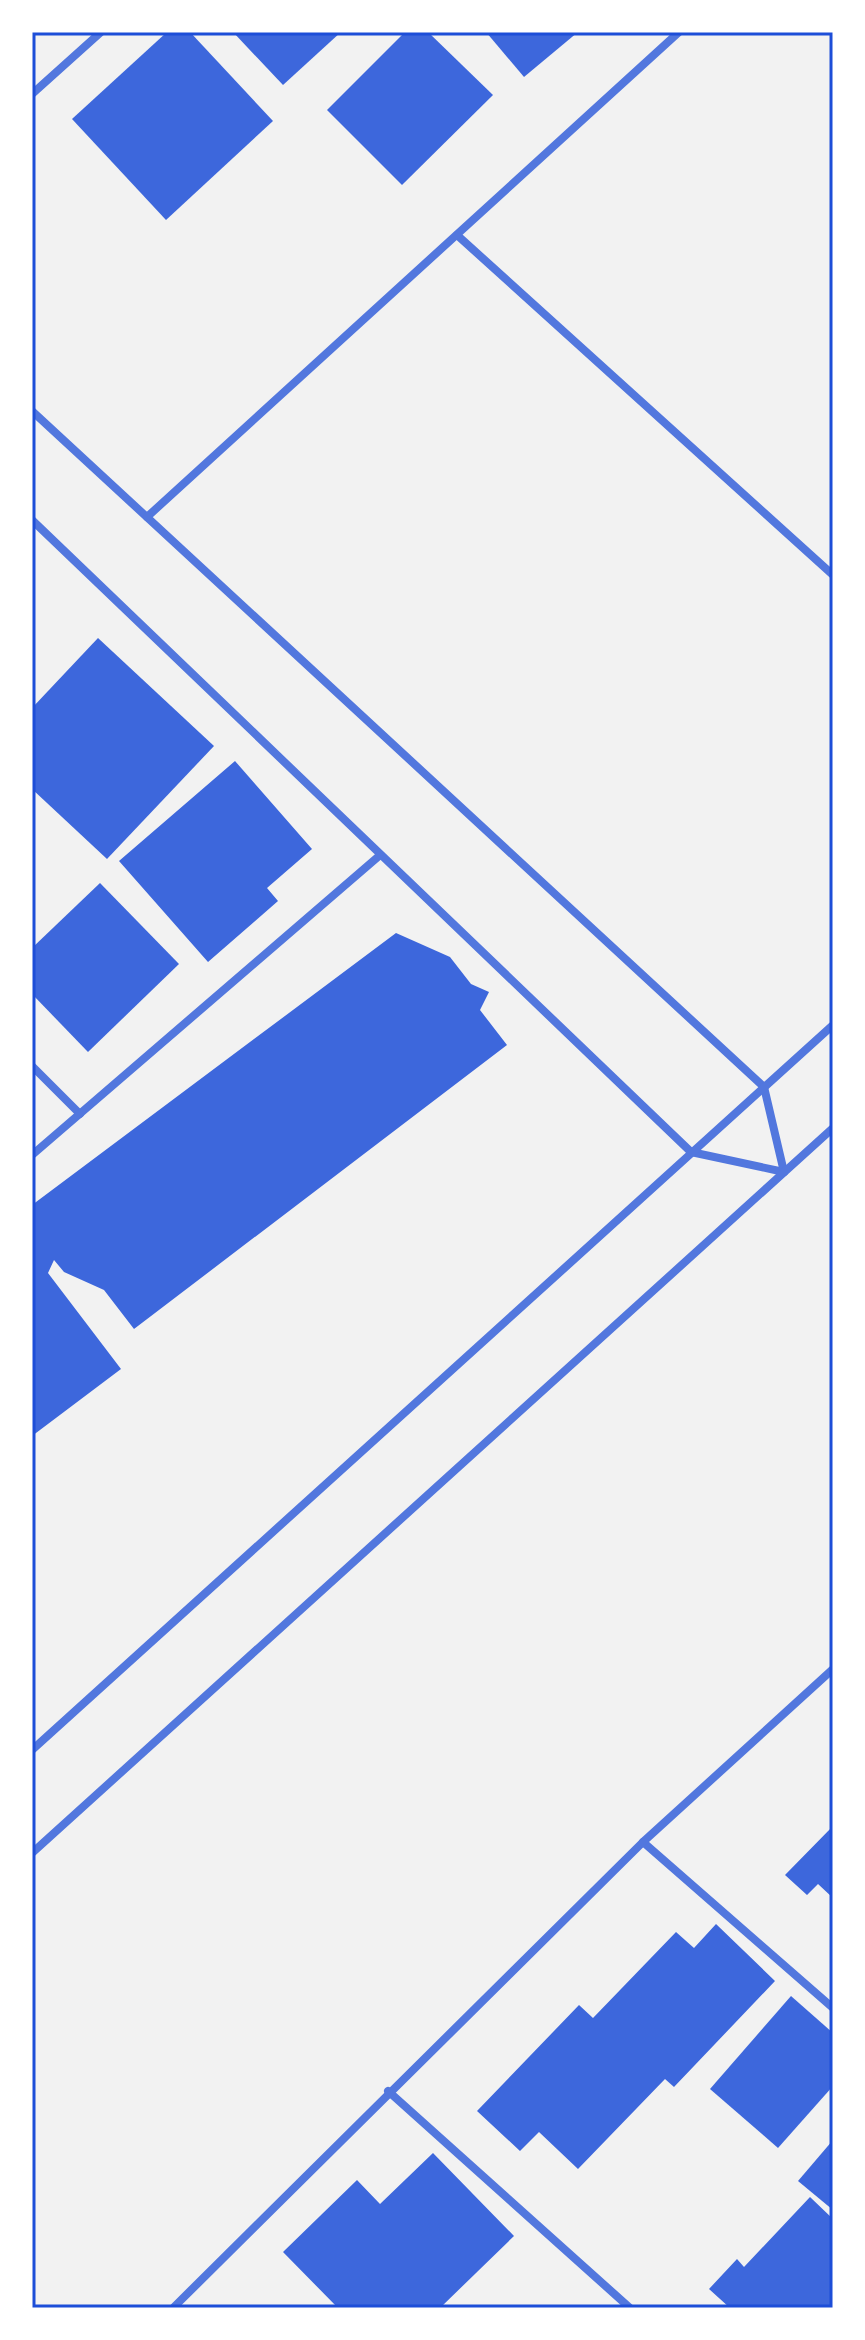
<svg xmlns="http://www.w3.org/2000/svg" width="865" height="2340" font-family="'Nunito Sans',sans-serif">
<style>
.building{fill:#3d67dc}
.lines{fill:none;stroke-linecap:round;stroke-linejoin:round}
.minor{stroke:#5277de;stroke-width:8}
.neatline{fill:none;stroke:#1d4ed8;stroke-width:3}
</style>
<rect width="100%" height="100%" fill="#f2f2f2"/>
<g class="building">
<polygon points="167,32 190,32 273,121 166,220 72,119"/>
<polygon points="233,32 341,32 283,85"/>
<polygon points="405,32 428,32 493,95 402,185 327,110"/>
<polygon points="486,32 578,32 524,77"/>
<polygon points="98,638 214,746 107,859 32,789 32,708"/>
<polygon points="235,761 312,849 267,888 278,901 208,962 119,861"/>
<polygon points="100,883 179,964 88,1052 32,994 32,948"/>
<polygon points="396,933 450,957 471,984 489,992 480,1010 507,1045 134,1329 104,1290 64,1272 54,1260 48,1273 121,1369 32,1436 32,1205"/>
<polygon points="833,1826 833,1898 818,1884 807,1895 785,1875"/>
<polygon points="716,1924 775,1981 674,2087 665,2079 578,2169 539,2132 520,2151 477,2111 579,2005 593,2018 676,1932 694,1948"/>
<polygon points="791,1996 833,2033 833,2086 778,2148 710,2089"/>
<polygon points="833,2140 833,2210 798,2181"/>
<polygon points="433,2153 514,2236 440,2308 338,2308 283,2252 357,2180 380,2204"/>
<polygon points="810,2197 833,2219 833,2308 730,2308 709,2289 737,2259 744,2267"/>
</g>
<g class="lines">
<g class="minor">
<polyline points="32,94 101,32"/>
<polyline points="457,235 833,575"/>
<polyline points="32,411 764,1087 784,1172 691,1152 32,520"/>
<polyline points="147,517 679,32"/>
<polyline points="32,1066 80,1114"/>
<polyline points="32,1155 379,856"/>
<polyline points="32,1750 833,1025"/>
<polyline points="643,1842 833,2008"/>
<polyline points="32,1853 833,1128"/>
<polyline points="388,2091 630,2308"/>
<polyline points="173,2308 643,1842 833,1669"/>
</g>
</g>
<rect width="865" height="2340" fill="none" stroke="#ffffff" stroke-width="68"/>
<rect x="34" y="34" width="797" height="2272" class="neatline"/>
</svg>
